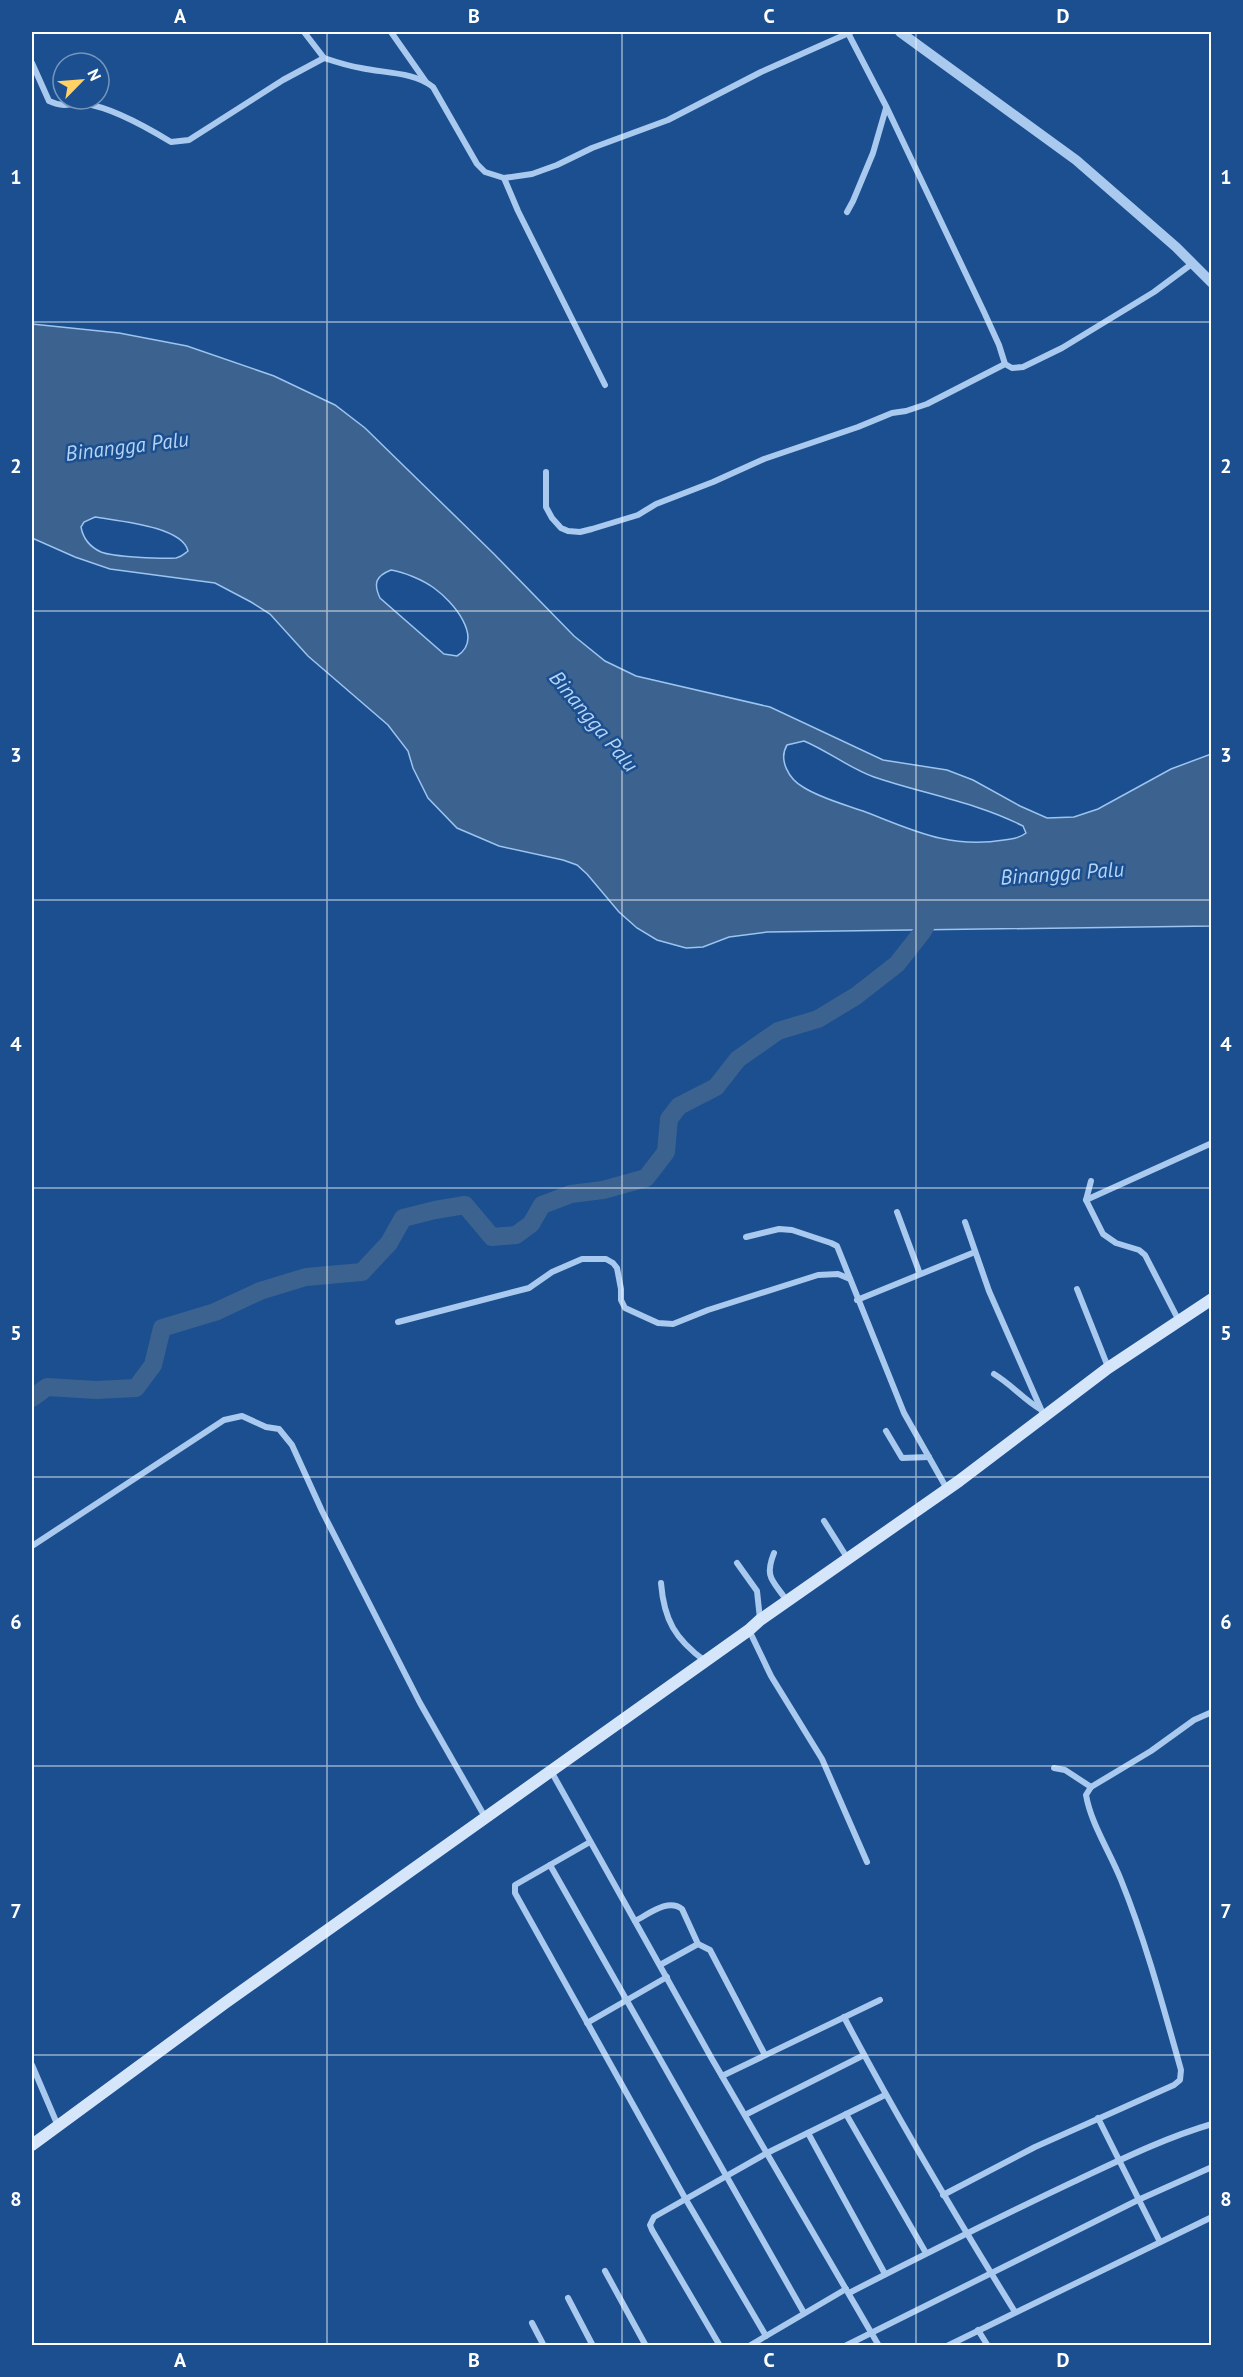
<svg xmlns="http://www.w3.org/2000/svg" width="1243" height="2377" font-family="'PT Sans',sans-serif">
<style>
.water{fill:#3c6290;stroke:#9cc4f0;stroke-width:1.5;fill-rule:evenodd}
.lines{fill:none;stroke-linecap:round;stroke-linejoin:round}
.river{stroke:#3c6290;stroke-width:18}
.minor{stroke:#a9c9ee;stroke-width:6}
.tertiary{stroke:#a9c9ee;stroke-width:10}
.secondary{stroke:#d6e6fa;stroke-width:12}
.grid{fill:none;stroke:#fff;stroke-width:1.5;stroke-opacity:0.55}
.labels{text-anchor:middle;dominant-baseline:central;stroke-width:5;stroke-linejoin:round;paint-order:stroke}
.water-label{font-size:21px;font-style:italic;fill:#b5d3f5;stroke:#1b4f8f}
.neatline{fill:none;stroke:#fff;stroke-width:2}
.grid-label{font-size:20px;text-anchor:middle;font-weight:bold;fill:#fff}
</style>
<rect width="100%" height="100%" fill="#1b4f8f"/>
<path class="water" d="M 32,324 L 119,333 L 187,346 L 274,376 L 335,405 L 365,428 L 494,554 L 574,636 L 605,661 L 636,676 L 770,707 L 883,760 L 947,770 L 973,780 L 1020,806 L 1047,818 L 1074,817 L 1098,809 L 1171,769 L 1211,754 L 1211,926 L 767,932 L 729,937 L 703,947 L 686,948 L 657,940 L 637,928 L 619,912 L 587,874 L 577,865 L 563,860 L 499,846 L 457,828 L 428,798 L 413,768 L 408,751 L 388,725 L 308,656 L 270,614 L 251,602 L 215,583 L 110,569 L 75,557 L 32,538 ZM 95,517 C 117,521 182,526 188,551 C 184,554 181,557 176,558 C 162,559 113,557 101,552 C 90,547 83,538 81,527 L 84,522 ZM 391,570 C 404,572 423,580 434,588 C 452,601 485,638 457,656 L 444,654 L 380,598 C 373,583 376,576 391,570 ZM 804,741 C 828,751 849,768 874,777 C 924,794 976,802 1023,826 L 1026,833 C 1020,838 1012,839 1004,840 C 948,849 913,830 863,811 C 843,804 820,798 803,787 C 789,779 778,760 787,745 Z"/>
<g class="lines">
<polyline class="river" points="32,1398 47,1387 96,1390 136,1388 153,1365 162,1328 215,1312 260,1291 306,1277 362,1272 389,1243 403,1218 435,1210 465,1205 492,1237 516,1235 531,1224 542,1205 571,1194 603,1190 646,1178 666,1152 669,1119 679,1106 716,1087 738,1059 778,1031 818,1019 856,996 897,964 923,931 934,909"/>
<g class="minor">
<polyline points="304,32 324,58"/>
<polyline points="391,32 426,82"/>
<polyline points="848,33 887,108 984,312 999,345 1005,364 1012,368 1023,367 1062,348 1154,292 1193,263"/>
<path d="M 32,63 L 49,101 C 67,109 69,102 85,104 C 111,107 148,128 171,142 L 189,140 L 283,80 L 324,58 C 336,62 348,66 361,68 C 383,73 415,72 433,87 L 477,164 L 485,172 L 504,178 L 532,174 L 557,165 L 592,148 L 668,120 L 761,72 L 851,32"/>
<polyline points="504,178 518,211 605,385"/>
<polyline points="847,212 853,201 873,153 886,108"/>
<polyline points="546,472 546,507 552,518 561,528 568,531 580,532 592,529 638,515 656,504 713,482 764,459 858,427 892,413 906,411 927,404 1005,364"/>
<polyline points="1091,1181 1086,1200 1103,1234 1116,1243 1139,1250 1145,1255 1179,1321"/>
<polyline points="1086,1200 1212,1143"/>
<polyline points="897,1212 920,1274"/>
<polyline points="965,1222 989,1291 1044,1416"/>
<polyline points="746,1237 779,1229 792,1230 831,1243 837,1246 904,1413 947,1489"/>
<polyline points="1077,1289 1108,1367"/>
<polyline points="857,1300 975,1252"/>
<polyline points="398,1322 529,1288 552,1272 582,1259 606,1259 613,1263 617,1268 621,1289 621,1300 625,1308 658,1323 673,1324 708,1310 818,1275 838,1274 850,1279"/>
<path d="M 994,1374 C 1011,1384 1023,1399 1040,1409"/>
<polyline points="886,1431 902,1458 929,1457"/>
<polyline points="824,1521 848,1559"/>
<polyline points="32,1546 224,1420 242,1416 266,1427 279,1429 292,1445 322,1511 420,1703 485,1817"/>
<path d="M 774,1553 C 764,1578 773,1580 787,1601"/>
<polyline points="737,1563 757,1591 760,1619"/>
<path d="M 661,1583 C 664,1620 675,1639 705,1661"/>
<polyline points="749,1630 771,1676 822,1759 867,1862"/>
<polyline points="1054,1768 1065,1770 1091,1787"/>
<polyline points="551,1771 712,2059 879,2346"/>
<polyline points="590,1842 515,1885 515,1893 685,2198 766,2336"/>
<polyline points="550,1865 804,2313"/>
<path d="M 635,1921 C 649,1914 668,1898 682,1909 L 698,1944"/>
<polyline points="660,1965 698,1944 710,1950 765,2055"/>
<path d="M 844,2017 C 897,2118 955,2215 1015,2312"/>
<polyline points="587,2023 667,1977"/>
<polyline points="32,2065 58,2126"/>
<polyline points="722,2076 880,2000"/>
<polyline points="846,2114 926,2253"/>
<polyline points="745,2115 864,2055"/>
<polyline points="1098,2118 1160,2242"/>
<polyline points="808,2133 885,2274"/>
<path d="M 943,2195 L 1035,2147 L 1174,2085 L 1180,2080 L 1181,2070 C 1163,2006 1146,1942 1121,1880 C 1110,1852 1091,1824 1086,1795 L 1091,1787 L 1151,1751 L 1194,1720 L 1212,1712"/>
<polyline points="605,2271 646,2346"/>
<path d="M 849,2293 C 923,2255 997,2218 1073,2182 C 1118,2161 1164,2138 1212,2124"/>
<polyline points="568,2298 593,2346"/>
<polyline points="532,2323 544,2346"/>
<polyline points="978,2330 988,2346"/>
<polyline points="720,2346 652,2230 650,2225 654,2217 767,2153 885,2095"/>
<polyline points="749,2346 846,2289"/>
<polyline points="845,2346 1138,2200 1212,2167"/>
<polyline points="947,2346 1212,2217"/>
</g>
<polyline class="tertiary" points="900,32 1076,160 1176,247 1212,283"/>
<polyline class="secondary" points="32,2145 225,2003 749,1630 760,1620 959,1481 1108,1368 1212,1299"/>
</g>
<path class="grid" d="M 327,32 L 327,2346M 622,32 L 622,2346M 916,32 L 916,2346M 32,322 L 1212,322M 32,611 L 1212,611M 32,900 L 1212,900M 32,1188 L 1212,1188M 32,1477 L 1212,1477M 32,1766 L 1212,1766M 32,2055 L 1212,2055"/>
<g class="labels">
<g class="water-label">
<text transform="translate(127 446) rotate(-7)">Binangga Palu</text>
<text transform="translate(594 721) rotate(50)">Binangga Palu</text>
<text transform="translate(1062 873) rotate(-4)">Binangga Palu</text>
</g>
</g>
<rect width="1243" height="2377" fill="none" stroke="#1b4f8f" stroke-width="66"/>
<g transform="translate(81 81) rotate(65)"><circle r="28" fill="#1b4f8f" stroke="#7695bc" stroke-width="1.5"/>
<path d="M0-4.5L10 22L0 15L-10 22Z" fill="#ffd166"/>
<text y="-9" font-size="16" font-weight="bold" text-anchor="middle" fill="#ffffff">N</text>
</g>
<rect x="33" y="33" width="1177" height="2311" class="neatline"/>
<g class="grid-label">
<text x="180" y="23">A</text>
<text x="474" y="23">B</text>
<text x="769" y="23">C</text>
<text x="1063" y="23">D</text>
<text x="16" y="184">1</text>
<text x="1226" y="184">1</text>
<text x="16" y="473">2</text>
<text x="1226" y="473">2</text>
<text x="16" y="762">3</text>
<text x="1226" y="762">3</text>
<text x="16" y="1051">4</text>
<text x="1226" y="1051">4</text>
<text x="16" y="1340">5</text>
<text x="1226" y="1340">5</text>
<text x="16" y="1629">6</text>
<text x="1226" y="1629">6</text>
<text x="16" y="1918">7</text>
<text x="1226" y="1918">7</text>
<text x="16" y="2206">8</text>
<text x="1226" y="2206">8</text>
<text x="180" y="2367">A</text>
<text x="474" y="2367">B</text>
<text x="769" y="2367">C</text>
<text x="1063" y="2367">D</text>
</g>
</svg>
